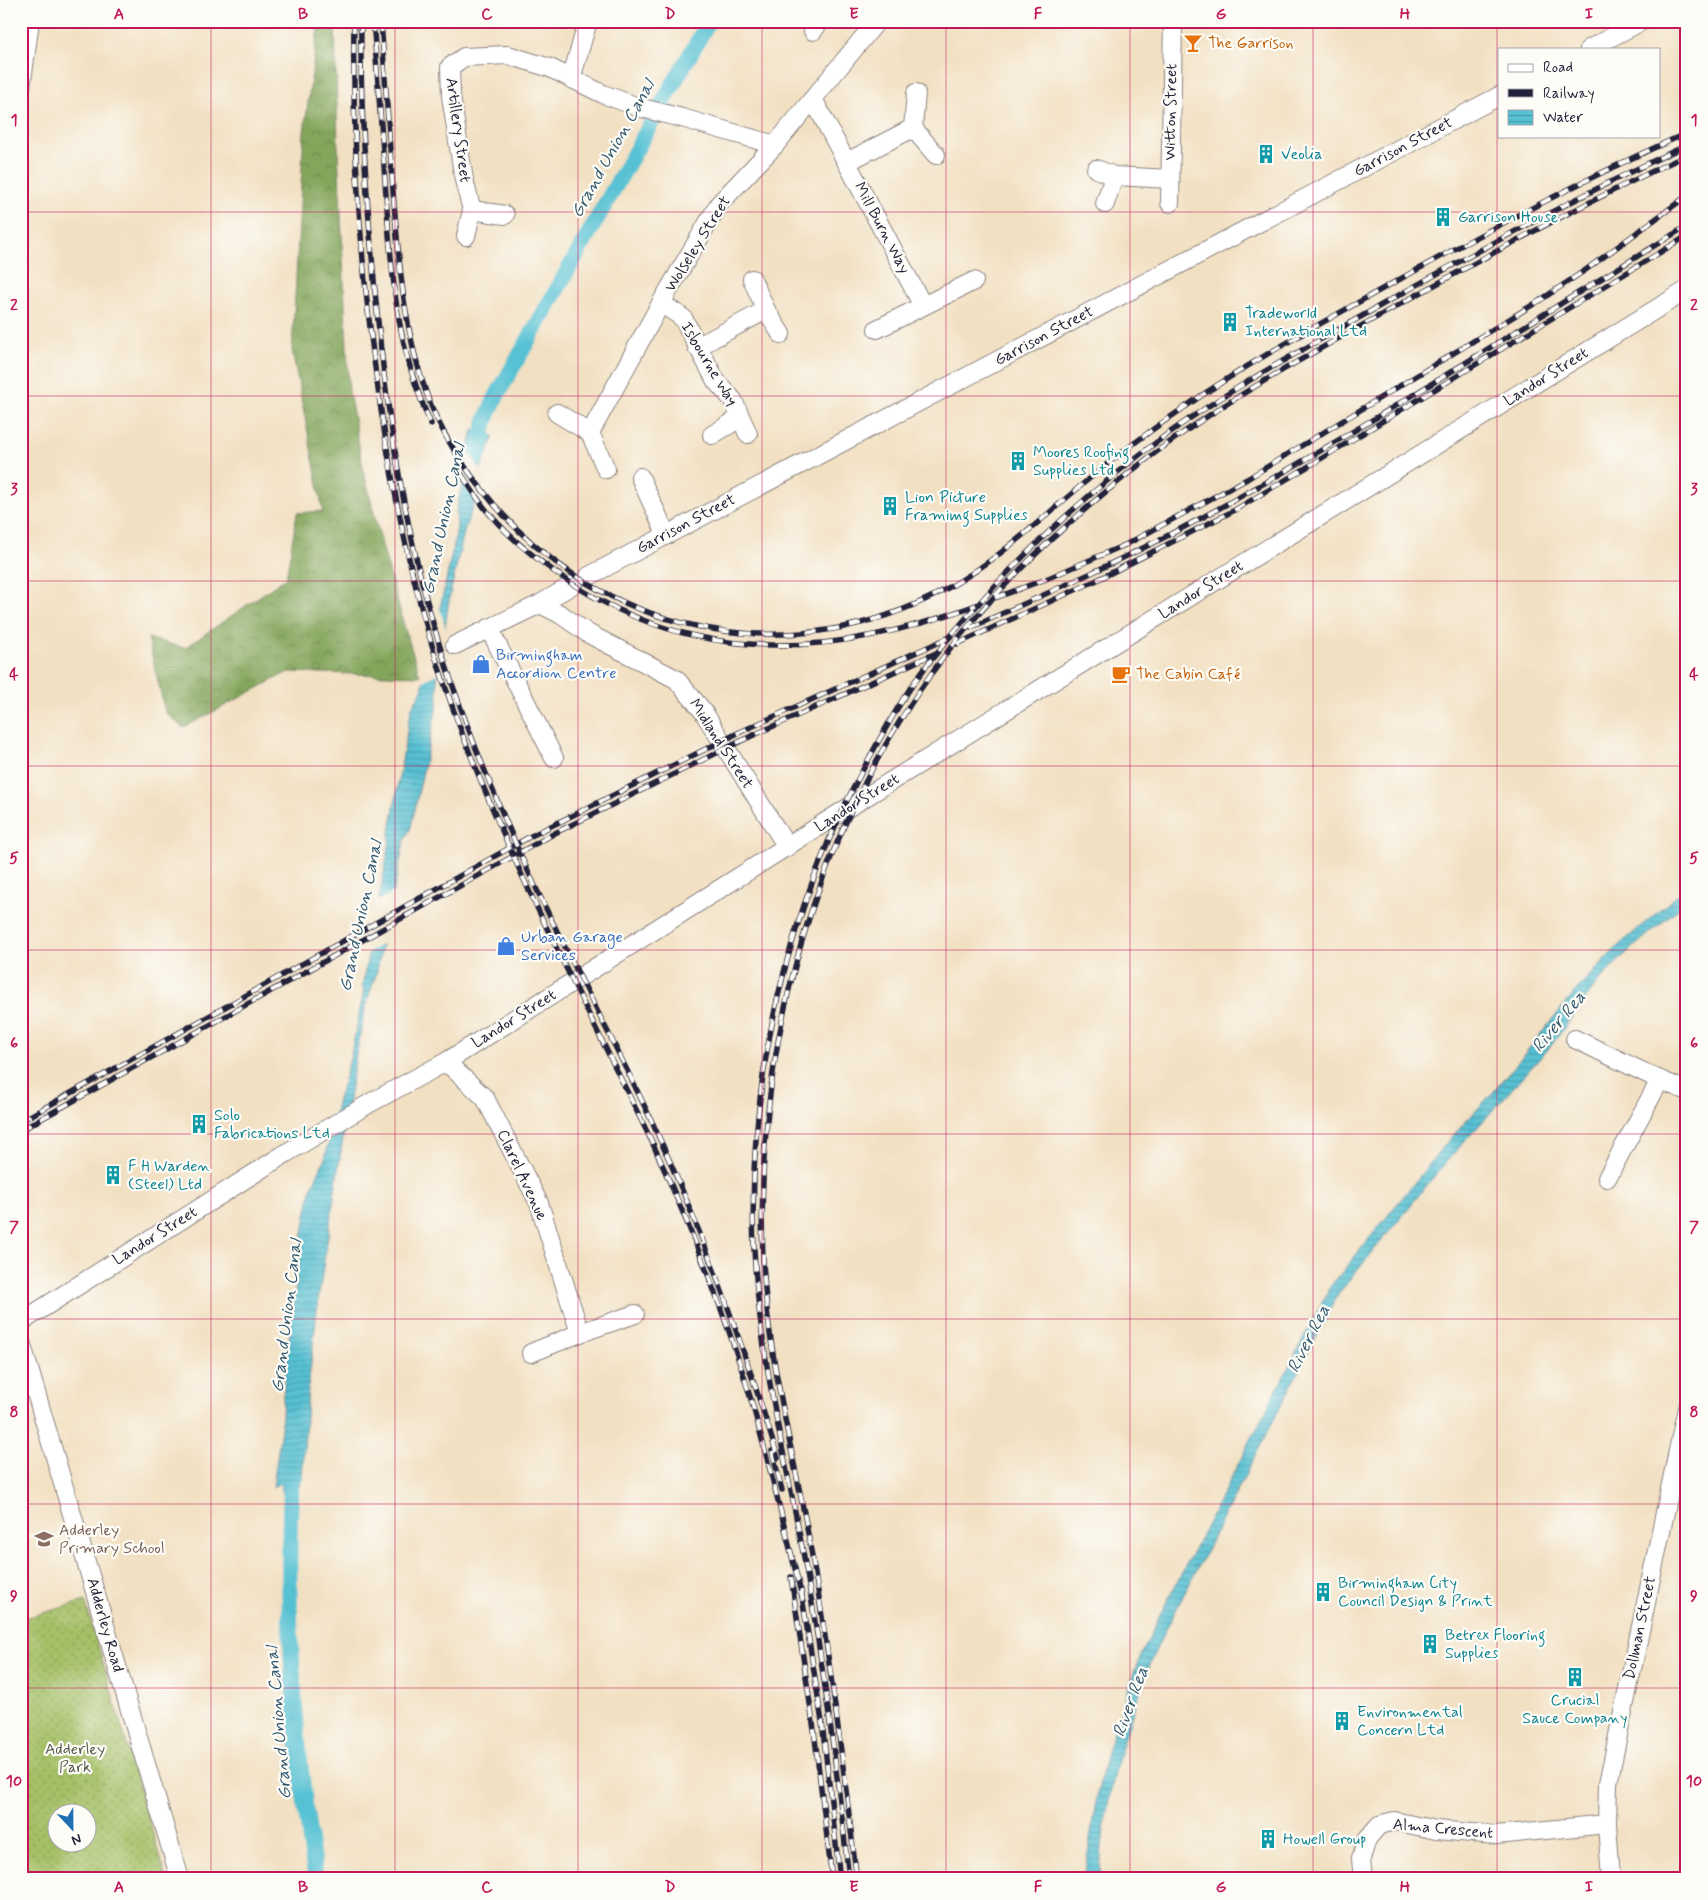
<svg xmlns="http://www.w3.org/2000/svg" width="1708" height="1900" font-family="Mynerve,sans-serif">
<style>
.grass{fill:url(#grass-dots);stroke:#647150;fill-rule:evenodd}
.forest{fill:url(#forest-crowns);stroke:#53644b}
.water{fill:url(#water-rules);stroke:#3c7287}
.pier{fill:#f2e0c2}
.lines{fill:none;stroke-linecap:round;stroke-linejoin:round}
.canal{stroke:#57c1d3;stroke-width:16}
.minor-casing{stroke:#8a817e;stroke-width:20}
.minor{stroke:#fff;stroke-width:18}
.rail-casing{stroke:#22223b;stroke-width:5.5}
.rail{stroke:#fdfcf7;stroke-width:4;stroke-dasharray:11;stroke-linecap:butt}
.grid{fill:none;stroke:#c2185b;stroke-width:1;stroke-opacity:0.55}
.labels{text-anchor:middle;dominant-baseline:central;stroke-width:4.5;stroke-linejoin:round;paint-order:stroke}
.food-label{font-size:16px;fill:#c56008;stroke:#fdfcf7;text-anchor:start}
.street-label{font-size:16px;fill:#22223b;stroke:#fdfcf7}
.culture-label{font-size:16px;fill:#0d838f;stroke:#fdfcf7;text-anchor:start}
.shop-label{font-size:16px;fill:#366cbe;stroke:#fdfcf7;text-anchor:start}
.education-label{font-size:16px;fill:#785e54;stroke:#fdfcf7;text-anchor:start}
.park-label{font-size:16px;fill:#50594a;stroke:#fdfcf7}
.water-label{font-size:18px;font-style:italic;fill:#355a70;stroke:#fdfcf7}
.neatline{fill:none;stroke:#c2185b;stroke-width:2}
.grid-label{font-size:16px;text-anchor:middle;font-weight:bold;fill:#c2185b}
</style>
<defs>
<pattern id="grass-dots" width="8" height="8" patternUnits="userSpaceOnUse" patternTransform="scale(1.25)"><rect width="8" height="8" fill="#a5c066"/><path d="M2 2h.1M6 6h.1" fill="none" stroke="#869c55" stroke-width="1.8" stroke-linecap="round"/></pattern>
<pattern id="forest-crowns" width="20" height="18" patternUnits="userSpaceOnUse" patternTransform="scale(1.25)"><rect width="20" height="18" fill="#84a65b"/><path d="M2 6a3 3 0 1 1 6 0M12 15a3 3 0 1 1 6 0" fill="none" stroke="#6c874c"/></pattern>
<pattern id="water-rules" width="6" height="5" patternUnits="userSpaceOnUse" patternTransform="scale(1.25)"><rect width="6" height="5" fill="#57c1d3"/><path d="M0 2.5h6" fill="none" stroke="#489cac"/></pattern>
</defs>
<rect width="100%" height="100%" fill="#fdfcf7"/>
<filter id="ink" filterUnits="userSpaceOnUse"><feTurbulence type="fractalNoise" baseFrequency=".02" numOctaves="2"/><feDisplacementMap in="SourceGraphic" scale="10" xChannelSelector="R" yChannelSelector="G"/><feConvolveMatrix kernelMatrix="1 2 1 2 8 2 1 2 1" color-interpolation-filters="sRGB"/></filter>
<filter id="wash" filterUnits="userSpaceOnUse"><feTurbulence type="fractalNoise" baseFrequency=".0096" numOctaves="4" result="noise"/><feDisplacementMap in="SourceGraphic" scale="20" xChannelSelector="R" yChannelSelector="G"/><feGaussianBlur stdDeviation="1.12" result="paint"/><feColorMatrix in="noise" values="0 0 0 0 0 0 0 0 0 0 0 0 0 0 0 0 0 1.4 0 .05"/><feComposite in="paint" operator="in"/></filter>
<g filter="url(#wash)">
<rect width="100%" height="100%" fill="#f2e0c2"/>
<path class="grass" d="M 85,1601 L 166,1879 L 21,1879 L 21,1619 ZM 58,1812 L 88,1812 L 88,1842 L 58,1842 Z"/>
<polygon class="forest" points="319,21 335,21 338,149 349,391 364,473 383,549 405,629 420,676 288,672 183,728 165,712 148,638 185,648 286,578 297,513 323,511 292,350 304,132"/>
<g class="water">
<polygon points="473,429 494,436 479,473 475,501 465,528 450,595 437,677 438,701 411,827 404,842 376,975 366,1004 355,1060 318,1301 308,1388 302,1478 293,1502 294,1514 285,1513 284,1496 280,1483 273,1487 281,1429 285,1369 302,1238 311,1189 325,1158 337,1103 350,1059 364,990 362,986 389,847 390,831 408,725 412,707 422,690 455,539 457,525 456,513"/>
<path d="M 1687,887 L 1687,901 L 1621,958 L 1599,981 L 1550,1047 L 1446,1162 L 1339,1293 L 1158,1645 C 1128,1720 1102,1797 1100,1879 L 1084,1879 L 1096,1800 L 1107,1752 L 1137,1664 L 1162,1611 L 1330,1287 L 1448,1141 L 1495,1090 L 1579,987 L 1619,945 Z"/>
</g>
<g class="pier">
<polygon points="466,448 482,472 478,500 461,476"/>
<polygon points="438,603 447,632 440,677 438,673 420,683"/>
<polygon points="396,891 386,943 366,953 377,901"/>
</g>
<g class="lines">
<g class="canal">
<polyline points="479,453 486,420 496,397 709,21"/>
<path d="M 291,1491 C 285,1621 295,1751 316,1879"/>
</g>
</g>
</g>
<g filter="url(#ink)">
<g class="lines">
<g class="minor-casing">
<g id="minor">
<polyline points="813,31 820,21"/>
<polyline points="1589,49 1642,21"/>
<polyline points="571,79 588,21"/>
<polyline points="21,88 30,21"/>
<polyline points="813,99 923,306 974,281"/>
<polyline points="913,128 936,155"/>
<polyline points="847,162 913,128 916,93"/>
<polyline points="1096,169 1114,176"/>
<polyline points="1170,203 1173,21"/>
<polyline points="1105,204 1114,176 1170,179"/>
<polyline points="472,210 505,215"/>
<polyline points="466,236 472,210 464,180 451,96 450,67 464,57 508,55 550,68 603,94 638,107 682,118 775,145"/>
<polyline points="752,279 766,310 781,334"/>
<polyline points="661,303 683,318 716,381 733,400 748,434"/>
<polyline points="877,329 923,306"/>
<polyline points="697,347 766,310"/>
<polyline points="557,413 590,433"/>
<polyline points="590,433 661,303 719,204 775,145 877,21"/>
<polyline points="590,433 606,469"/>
<polyline points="712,435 740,418"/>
<polyline points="640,477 666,534"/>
<polyline points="589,576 1499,96"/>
<polyline points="540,604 574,584"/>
<polyline points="489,628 554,758"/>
<polyline points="455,645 540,604 560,614 589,634 676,679 703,711 787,847"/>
<polyline points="1575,1039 1660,1080 1687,1091"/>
<polyline points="446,1062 485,1098 539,1203 580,1333"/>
<polyline points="1607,1178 1660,1080"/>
<polyline points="21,1322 283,1155 370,1103 446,1062 846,809 1687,290"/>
<polyline points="21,1342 180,1879"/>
<polyline points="531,1353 580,1333 635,1314"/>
<polyline points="1363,1879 1361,1859 1367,1839 1379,1825 1394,1821 1436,1830 1496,1835 1607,1824"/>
<polyline points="1611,1879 1607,1824 1608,1783 1687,1408"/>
</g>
</g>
<use href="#minor" class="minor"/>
<g class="rail-casing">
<g id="rail">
<path d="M 354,21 C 352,139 360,258 376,375 C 391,487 413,597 451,703 C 506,857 582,998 653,1144 C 691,1228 726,1314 752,1403 C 770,1467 786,1532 802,1597"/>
<path d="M 361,21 C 360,100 365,178 372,257 C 384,402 405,550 454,689 C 474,746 497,802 522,858 C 563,948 611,1034 653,1124 C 703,1232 743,1344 778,1458"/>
<path d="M 373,21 C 378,79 382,137 386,195 C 392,279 396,346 431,424"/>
<path d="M 381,21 C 385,78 389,134 393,191 C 399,260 403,329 427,395 C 440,431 460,462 484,492 C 587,624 763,671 916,604 C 981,576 1031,528 1084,483 C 1115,457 1148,432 1182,409 C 1246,364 1316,326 1384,288 C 1483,233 1583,179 1687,133"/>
<path d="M 462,475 C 471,488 478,501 488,512 C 511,540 541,563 571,583 C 700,667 838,657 976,605"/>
<polyline points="995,598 1046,579 1127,544 1247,479 1539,301 1587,269 1687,196"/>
<path d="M 970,628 C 1053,591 1136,554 1216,510 C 1377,422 1530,321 1687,226"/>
<polyline points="957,644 1095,581 1233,511 1314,463 1687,236"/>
<polyline points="21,1121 531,836 740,732 950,637"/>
<polyline points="21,1130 555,833 745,739 936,653"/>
<polyline points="772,1451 782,1490"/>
<polyline points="791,1577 814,1730 832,1879"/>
<polyline points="801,1590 822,1722 840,1879"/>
<path d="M 856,1873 C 843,1761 829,1649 809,1539 C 792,1446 767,1354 763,1259 C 755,1052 810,844 931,674 C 985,598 1057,530 1129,473 C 1209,409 1299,360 1388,311 C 1486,256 1585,202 1687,155"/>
<path d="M 849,1879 C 837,1770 823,1660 803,1552 C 784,1452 759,1352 754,1249 C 747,1078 788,902 872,753 C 888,724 904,695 924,669 C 994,579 1076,500 1169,433 C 1237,384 1312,345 1385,303 C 1484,247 1583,193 1687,145"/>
</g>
</g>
<use href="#rail" class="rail"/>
</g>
</g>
<path class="grid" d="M 211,21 L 211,1879M 395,21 L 395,1879M 578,21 L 578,1879M 762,21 L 762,1879M 946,21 L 946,1879M 1130,21 L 1130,1879M 1313,21 L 1313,1879M 1497,21 L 1497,1879M 21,212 L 1687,212M 21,396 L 1687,396M 21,581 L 1687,581M 21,766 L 1687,766M 21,950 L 1687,950M 21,1134 L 1687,1134M 21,1319 L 1687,1319M 21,1504 L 1687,1504M 21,1688 L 1687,1688"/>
<defs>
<g id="bar-bare" transform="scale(1.5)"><path d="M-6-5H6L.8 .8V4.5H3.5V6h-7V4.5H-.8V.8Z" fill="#e8710a" stroke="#fdfcf7" stroke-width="2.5" paint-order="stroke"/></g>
<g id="building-bare" transform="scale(1.5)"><path d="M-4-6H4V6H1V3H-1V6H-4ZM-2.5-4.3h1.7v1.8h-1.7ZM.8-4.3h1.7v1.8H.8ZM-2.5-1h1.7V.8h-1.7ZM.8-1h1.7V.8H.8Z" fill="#0f9aa8" stroke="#fdfcf7" stroke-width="2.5" paint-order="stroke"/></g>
<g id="shop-bare" transform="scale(1.5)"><path d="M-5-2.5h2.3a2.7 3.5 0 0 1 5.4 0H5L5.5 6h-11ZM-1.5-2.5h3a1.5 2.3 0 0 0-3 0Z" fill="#3f7fe0" stroke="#fdfcf7" stroke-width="2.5" paint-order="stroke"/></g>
<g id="cafe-bare" transform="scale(1.5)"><path d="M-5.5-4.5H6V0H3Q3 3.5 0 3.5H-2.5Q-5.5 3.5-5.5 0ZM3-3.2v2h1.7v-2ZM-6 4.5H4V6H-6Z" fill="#e8710a" stroke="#fdfcf7" stroke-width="2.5" paint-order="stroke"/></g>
<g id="school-bare" transform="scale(1.5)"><path d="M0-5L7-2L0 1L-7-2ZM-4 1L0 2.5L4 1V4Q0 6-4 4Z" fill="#8d6e63" stroke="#fdfcf7" stroke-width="2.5" paint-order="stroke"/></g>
</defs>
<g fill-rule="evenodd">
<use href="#bar-bare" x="1193" y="43"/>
<use href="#building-bare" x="1266" y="154"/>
<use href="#building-bare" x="1443" y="217"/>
<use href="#building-bare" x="1230" y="322"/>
<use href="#building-bare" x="1018" y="461"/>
<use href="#building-bare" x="890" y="506"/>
<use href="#shop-bare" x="481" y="664"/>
<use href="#cafe-bare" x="1121" y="674"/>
<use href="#shop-bare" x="506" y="946"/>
<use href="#building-bare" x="199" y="1124"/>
<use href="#building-bare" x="113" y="1175"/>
<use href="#school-bare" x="44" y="1539"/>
<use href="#building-bare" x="1323" y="1592"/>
<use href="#building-bare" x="1430" y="1644"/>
<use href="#building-bare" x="1575" y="1677"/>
<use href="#building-bare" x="1342" y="1721"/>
<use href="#building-bare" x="1268" y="1839"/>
</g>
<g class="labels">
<g class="food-label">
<text x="1208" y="43">The Garrison</text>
<text x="1136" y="674">The Cabin Café</text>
</g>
<g class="street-label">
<text transform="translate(1171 112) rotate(-89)">Witton Street</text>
<text transform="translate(458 130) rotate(82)">Artillery Street</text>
<text transform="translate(1403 147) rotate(-28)">Garrison Street</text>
<text transform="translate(882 228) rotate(62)">Mill Burn Way</text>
<text transform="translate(698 244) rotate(-58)">Wolseley Street</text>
<text transform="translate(1044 336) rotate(-28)">Garrison Street</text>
<text transform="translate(709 364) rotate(59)">Isbourne Way</text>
<text transform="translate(1546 377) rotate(-32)">Landor Street</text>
<text transform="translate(686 524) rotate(-28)">Garrison Street</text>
<text transform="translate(1201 590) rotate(-32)">Landor Street</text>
<text transform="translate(721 744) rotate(57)">Midland Street</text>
<text transform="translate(857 803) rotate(-32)">Landor Street</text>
<text transform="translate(514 1019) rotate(-32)">Landor Street</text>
<text transform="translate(522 1175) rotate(65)">Clarel Avenue</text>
<text transform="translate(155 1236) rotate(-32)">Landor Street</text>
<text transform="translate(105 1625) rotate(74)">Adderley Road</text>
<text transform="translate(1640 1628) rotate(-78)">Dollman Street</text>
<text transform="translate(1443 1829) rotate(5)">Alma Crescent</text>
</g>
<g class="culture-label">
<text x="1281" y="154">Veolia</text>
<text x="1458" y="217">Garrison House</text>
<text x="1245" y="313">Tradeworld<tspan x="1245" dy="18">International Ltd</tspan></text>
<text x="1033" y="452">Moores Roofing<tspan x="1033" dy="18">Supplies Ltd</tspan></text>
<text x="905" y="497">Lion Picture<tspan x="905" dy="18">Framimg Supplies</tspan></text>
<text x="214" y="1115">Solo<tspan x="214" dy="18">Fabrications Ltd</tspan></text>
<text x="128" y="1166">F H Warden<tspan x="128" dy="18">(Steel) Ltd</tspan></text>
<text x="1338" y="1583">Birmingham City<tspan x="1338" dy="18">Council Design &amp; Print</tspan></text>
<text x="1445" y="1635">Betrex Flooring<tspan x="1445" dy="18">Supplies</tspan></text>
<text x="1575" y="1700" text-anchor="middle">Crucial<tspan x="1575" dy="18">Sauce Company</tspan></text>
<text x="1357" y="1712">Environmental<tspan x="1357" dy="18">Concern Ltd</tspan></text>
<text x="1283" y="1839">Howell Group</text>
</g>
<g class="shop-label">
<text x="496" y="655">Birmingham<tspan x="496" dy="18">Accordion Centre</tspan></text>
<text x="521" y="937">Urban Garage<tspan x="521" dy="18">Services</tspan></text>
</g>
<g class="education-label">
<text x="59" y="1530">Adderley<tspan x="59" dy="18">Primary School</tspan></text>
</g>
<g class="park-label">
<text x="75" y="1749">Adderley<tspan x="75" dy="18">Park</tspan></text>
</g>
<g class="water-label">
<text transform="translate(613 149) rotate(-61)">Grand Union Canal</text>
<text transform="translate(444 519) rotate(-78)">Grand Union Canal</text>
<text transform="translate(361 916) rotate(-78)">Grand Union Canal</text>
<text transform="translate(1559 1022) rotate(-50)">River Rea</text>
<text transform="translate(287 1316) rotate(-83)">Grand Union Canal</text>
<text transform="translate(1309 1339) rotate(-63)">River Rea</text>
<text transform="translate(1131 1702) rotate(-70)">River Rea</text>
<text transform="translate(279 1723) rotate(-95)">Grand Union Canal</text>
</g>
</g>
<rect width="1708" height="1900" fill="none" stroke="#fdfcf7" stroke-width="55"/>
<rect x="1498" y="48" width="162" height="90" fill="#fdfcf7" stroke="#a5a5ac"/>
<rect x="1508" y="64" width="25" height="8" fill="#ffffff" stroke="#a5a5ac"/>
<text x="1543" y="72" font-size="15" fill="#22223b">Road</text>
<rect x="1508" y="89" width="25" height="8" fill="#22223b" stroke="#a5a5ac"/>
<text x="1543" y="98" font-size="15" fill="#22223b">Railway</text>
<rect x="1508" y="110" width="25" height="15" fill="url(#water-rules)" stroke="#a5a5ac"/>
<text x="1543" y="122" font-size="15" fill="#22223b">Water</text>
<g transform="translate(72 1828) rotate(158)"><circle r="24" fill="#fdfcf7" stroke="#a5a5ac"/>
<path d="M0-4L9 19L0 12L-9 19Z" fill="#1f6fb2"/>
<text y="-8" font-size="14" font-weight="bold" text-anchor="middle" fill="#22223b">N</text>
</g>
<rect x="28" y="28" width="1652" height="1844" class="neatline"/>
<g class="grid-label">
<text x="119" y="19">A</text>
<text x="303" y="19">B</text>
<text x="487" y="19">C</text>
<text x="670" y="19">D</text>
<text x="854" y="19">E</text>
<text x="1038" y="19">F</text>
<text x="1221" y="19">G</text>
<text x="1405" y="19">H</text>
<text x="1589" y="19">I</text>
<text x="14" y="125">1</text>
<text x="1694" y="125">1</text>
<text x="14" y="310">2</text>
<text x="1694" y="310">2</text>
<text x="14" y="494">3</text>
<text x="1694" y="494">3</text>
<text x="14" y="679">4</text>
<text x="1694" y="679">4</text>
<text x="14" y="863">5</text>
<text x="1694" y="863">5</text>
<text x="14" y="1048">6</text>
<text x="1694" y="1048">6</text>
<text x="14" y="1232">7</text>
<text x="1694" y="1232">7</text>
<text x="14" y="1417">8</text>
<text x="1694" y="1417">8</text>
<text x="14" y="1601">9</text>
<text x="1694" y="1601">9</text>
<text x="14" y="1786">10</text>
<text x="1694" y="1786">10</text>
<text x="119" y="1892">A</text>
<text x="303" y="1892">B</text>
<text x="487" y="1892">C</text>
<text x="670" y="1892">D</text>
<text x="854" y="1892">E</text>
<text x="1038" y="1892">F</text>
<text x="1221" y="1892">G</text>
<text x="1405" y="1892">H</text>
<text x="1589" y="1892">I</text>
</g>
</svg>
